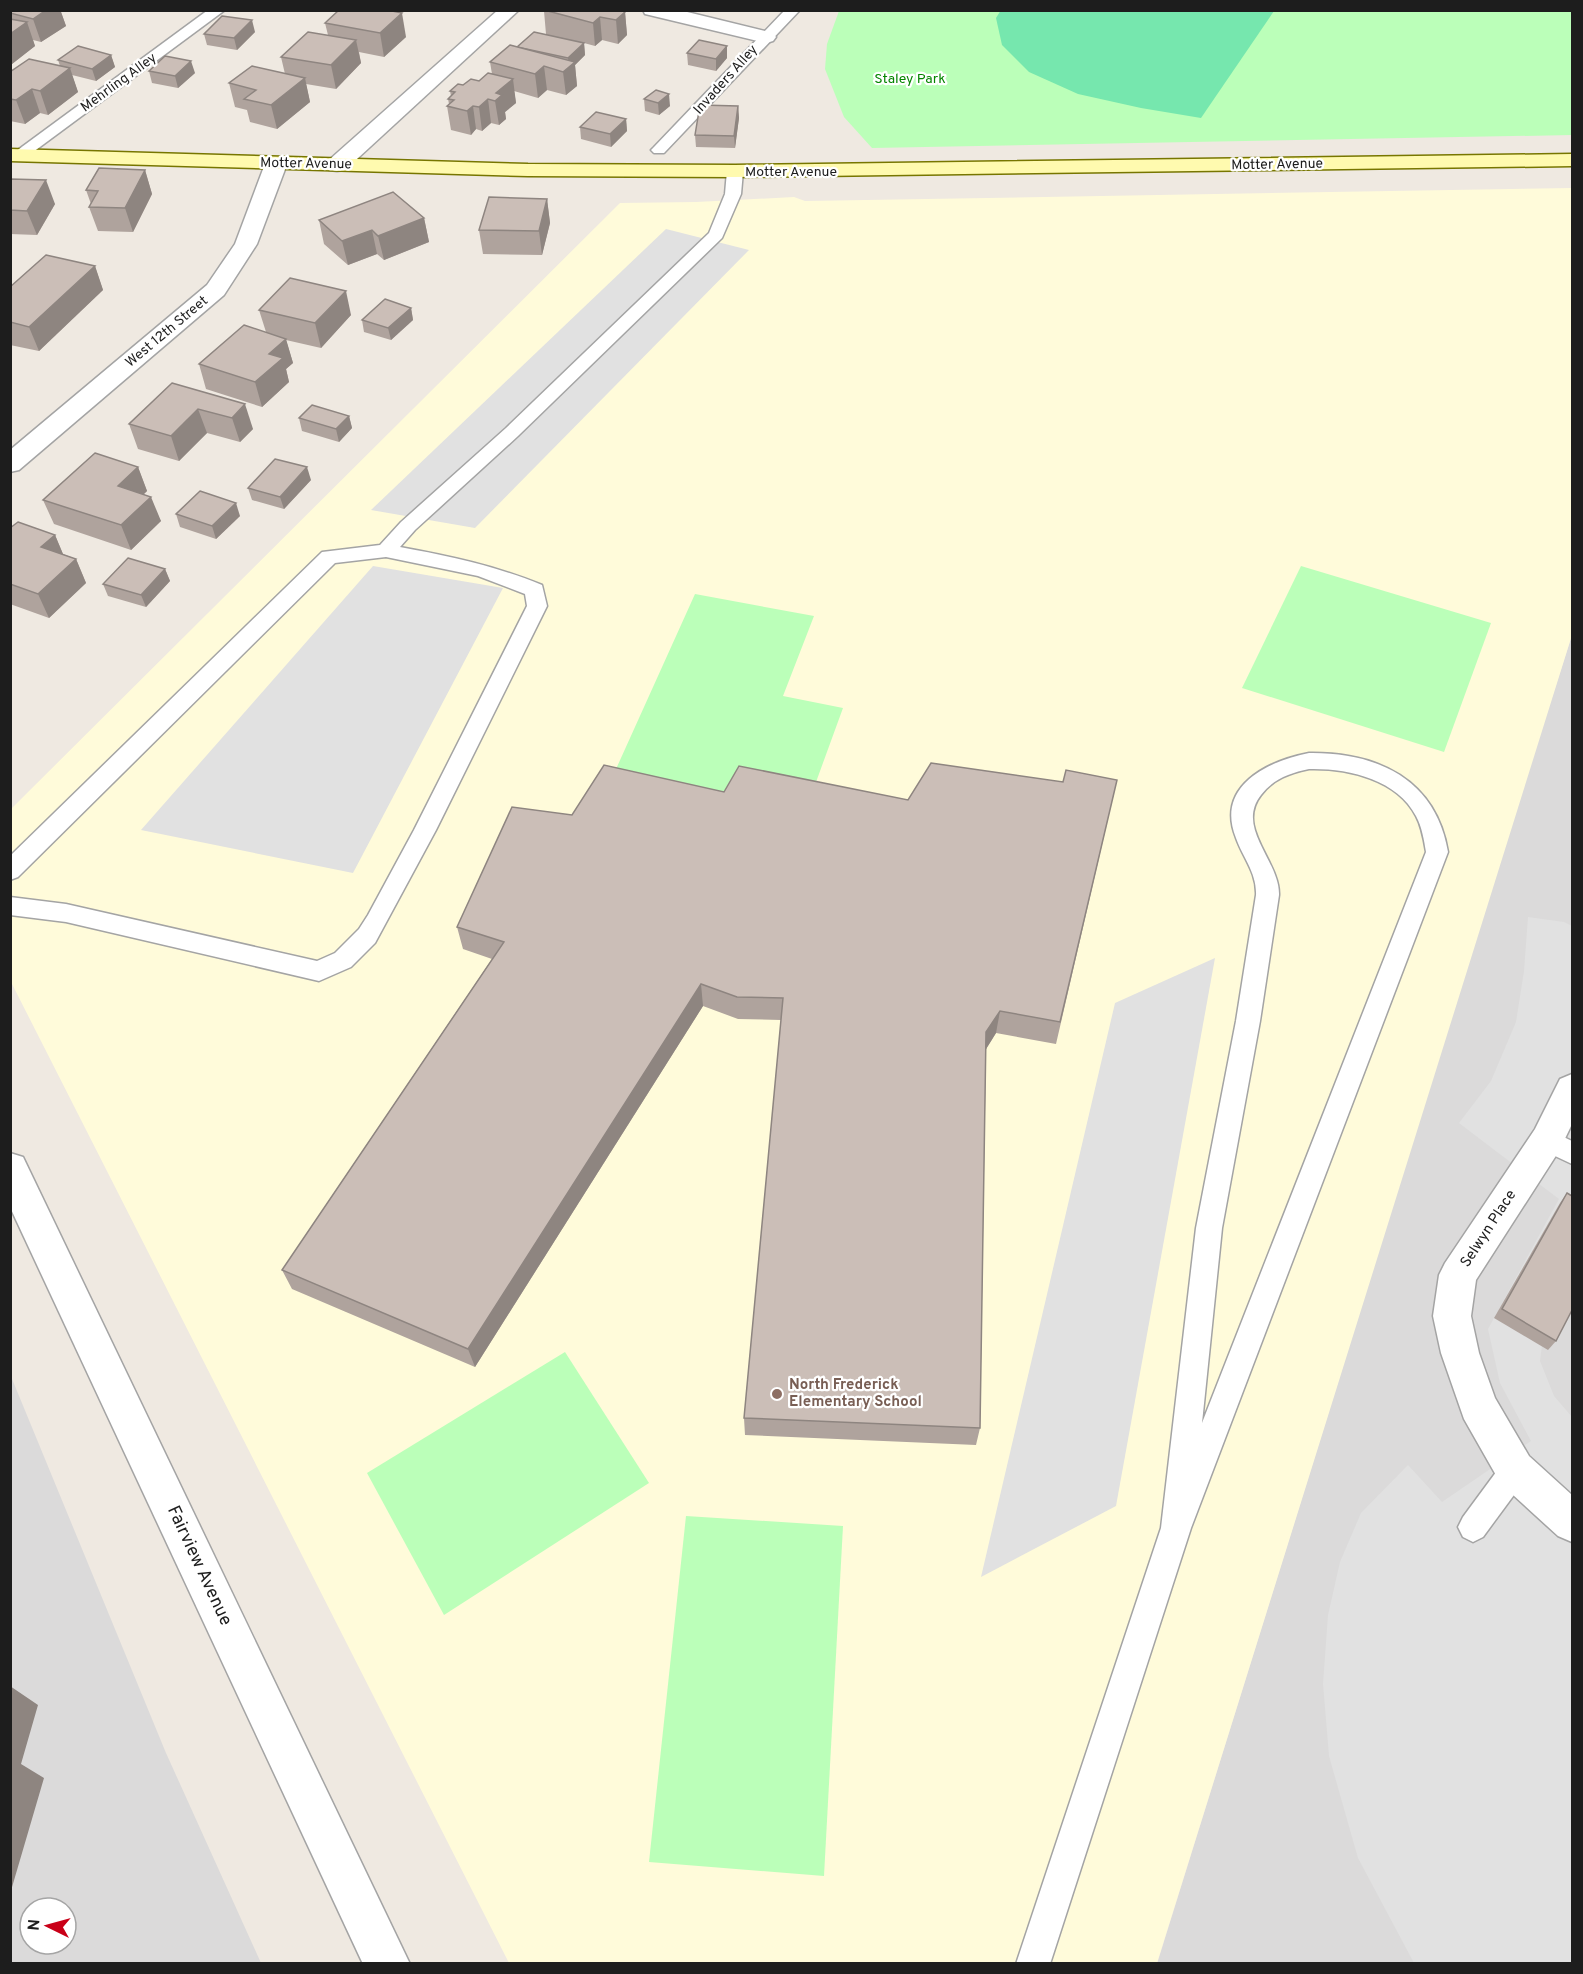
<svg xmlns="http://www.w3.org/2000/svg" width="1583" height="1974" font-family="Overpass,sans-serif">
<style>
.residential{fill:#dbdada;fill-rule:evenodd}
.education{fill:#fffbda}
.park{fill:#bbffb9}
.pitch{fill:#76e7ae}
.parking{fill:#e1e1e1}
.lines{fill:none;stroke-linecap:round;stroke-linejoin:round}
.service-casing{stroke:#a4a4a4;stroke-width:3}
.minor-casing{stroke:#a4a4a4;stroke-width:3}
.tertiary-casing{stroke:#a4a4a4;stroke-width:3}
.secondary-casing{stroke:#777600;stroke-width:3}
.service{fill:#fff;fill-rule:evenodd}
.minor{fill:#fff;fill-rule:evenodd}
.tertiary{fill:#fff;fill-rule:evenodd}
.secondary{fill:#fffaaf;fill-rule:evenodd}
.wall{fill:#afa39d}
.shaded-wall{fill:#8e8580}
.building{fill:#cbbeb7;stroke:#8e8580;stroke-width:1.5}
.education-dot{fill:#8d6e63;stroke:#fff;stroke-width:2}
.labels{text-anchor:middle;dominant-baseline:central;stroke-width:4.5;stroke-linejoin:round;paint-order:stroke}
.far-park-label{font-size:14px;fill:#058500;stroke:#fff}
.far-street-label{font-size:14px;fill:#1d1d1d;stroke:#fff}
.street-label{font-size:15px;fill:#1d1d1d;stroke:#fff}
.education-label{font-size:15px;font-weight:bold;fill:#785e54;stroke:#fff;text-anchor:start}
.near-street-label{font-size:18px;fill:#1d1d1d;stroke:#fff}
</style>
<rect width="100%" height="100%" fill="#efe9e1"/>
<g class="residential">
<polygon points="1572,635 1572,1963 1157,1964 1516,810"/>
<path d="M 10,1374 L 166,1753 L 261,1963 L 11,1963 ZM 30,1908 L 66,1908 L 66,1944 L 30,1944 Z"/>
</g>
<polygon class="education" points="1572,188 1572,635 1157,1963 509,1963 11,982 11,809 620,203 696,202 794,197 805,201"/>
<g class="park">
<polygon points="839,11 1572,11 1572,135 872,148 844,117 825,69 827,44"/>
<polygon points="1301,566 1491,623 1444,752 1242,688"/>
<polygon points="695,594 814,616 783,696 843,708 808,804 725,815 607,789"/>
<polygon points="565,1352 649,1483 444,1615 367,1473"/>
<polygon points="686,1516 843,1526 824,1876 649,1862"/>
</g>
<polygon class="pitch" points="1001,10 1274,10 1274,11 1201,118 1141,108 1078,94 1029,72 1002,45 996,18"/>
<g class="parking">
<polygon points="666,229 749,250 475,528 371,510"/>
<polygon points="373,566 503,588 353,873 141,830"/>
<polygon points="1528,917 1564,922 1572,926 1572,1289 1543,1337 1540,1361 1554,1396 1572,1417 1572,1963 1414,1963 1358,1858 1329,1756 1323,1684 1328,1615 1340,1562 1361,1513 1408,1465 1442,1502 1531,1441 1500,1383 1488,1329 1559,1199 1459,1123 1491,1081 1516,1022 1524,971"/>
<polygon points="1215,958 1116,1506 981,1577 1115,1003"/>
</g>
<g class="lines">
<g class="service-casing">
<g id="service">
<polygon points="208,10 225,10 25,158 15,158 12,155 15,152"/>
<polygon points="785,10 800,10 664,153 654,153 651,150 654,147"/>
<path d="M 735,166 L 743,171 L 741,194 L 722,238 L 518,436 L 415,530 L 400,547 C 449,556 496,566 542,585 L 547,606 L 436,830 L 375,943 L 351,967 L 319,981 L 66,922 L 10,915 L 10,897 L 66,904 L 317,961 L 335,953 L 359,929 L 368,915 L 414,830 L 527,606 L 525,594 L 478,576 L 386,557 L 335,563 L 18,877 L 10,880 L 10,856 L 322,552 L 380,545 L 401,522 L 506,428 L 709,233 L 725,194 L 727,171 Z"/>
<path d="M 1309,753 C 1378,752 1436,780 1448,852 L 1191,1528 L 1050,1964 L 1016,1964 L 1161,1528 L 1196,1228 L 1236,1021 L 1256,895 C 1257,873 1243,858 1236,838 C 1215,786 1268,761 1309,753 ZM 1309,769 C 1347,768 1397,779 1416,816 C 1422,827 1424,840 1426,852 L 1202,1423 L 1222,1228 L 1260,1021 L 1279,895 C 1280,861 1235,828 1261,795 C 1273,779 1290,773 1309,769 Z"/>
<polygon points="1547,1129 1572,1141 1572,1164 1538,1148 1534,1140 1538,1132"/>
<polygon points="1515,1456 1525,1460 1529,1470 1525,1480 1483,1537 1473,1542 1463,1537 1458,1527 1463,1517 1505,1460"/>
</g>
</g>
<g class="minor-casing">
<g id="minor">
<polygon points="498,10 519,10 345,170 337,171 329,170 326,165 329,160"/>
<polygon points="643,10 679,10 773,33 776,37 773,41 766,43 645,14"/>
<polygon points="276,158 284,159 287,164 257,244 224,295 19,470 10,472 10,450 207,285 235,244 265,164 268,159"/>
<polygon points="1572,1074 1572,1124 1559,1151 1476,1280 1471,1316 1479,1353 1495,1398 1529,1456 1572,1495 1572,1542 1558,1536 1501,1484 1464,1419 1441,1353 1433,1316 1439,1275 1445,1263 1535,1129 1560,1079"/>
</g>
</g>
<g class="tertiary-casing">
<polygon id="tertiary" points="10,1153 23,1157 410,1964 363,1964 10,1207"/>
</g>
<g class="secondary-casing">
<polygon id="secondary" points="10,149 528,164 735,165 1572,154 1572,166 735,177 528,176 10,161"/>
</g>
<use href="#service" class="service"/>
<use href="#minor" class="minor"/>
<use href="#tertiary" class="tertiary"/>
<use href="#secondary" class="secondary"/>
</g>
<g class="wall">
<polygon points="10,10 61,12 66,26 41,42 33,40 35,46 12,64 10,63"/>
<polygon points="544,11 625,12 627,35 618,44 602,40 595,46 584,43 585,55 575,65 577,86 566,95 547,90 538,98 514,91 516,103 505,112 506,119 499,125 491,123 482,131 476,129 471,135 451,130 447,106 449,104 448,99 451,96 450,91 463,85 479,81 492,74 490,62 518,47 546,34"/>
<polygon points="325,23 406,37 384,57 359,52 361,63 336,89 306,84 310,102 277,129 250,122 247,110 235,107 229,83 285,74 281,57 328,35"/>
<polygon points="255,32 237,50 207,45 204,34"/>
<polygon points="687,53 727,58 716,71 688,65"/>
<polygon points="111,55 115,67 96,81 72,75 78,92 48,115 40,113 25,124 10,121 10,72 60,66 58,60"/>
<polygon points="149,71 195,73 178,88 152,83"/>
<polygon points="644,99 670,106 659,115 645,111"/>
<polygon points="738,106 739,118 735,148 696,147 695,135"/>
<polygon points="626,119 627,131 611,147 581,139 580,127"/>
<polygon points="145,170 152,194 133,232 98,231 89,207 91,204 86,190"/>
<polygon points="10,179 55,204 37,235 10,234"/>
<polygon points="547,199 550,223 542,255 483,254 479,230"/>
<polygon points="424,218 429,242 384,260 377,254 348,265 324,244 319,220"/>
<polygon points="95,266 103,290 39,351 10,345 10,287"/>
<polygon points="411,308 413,320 391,340 364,332 362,320"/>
<polygon points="259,310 351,315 321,348 286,340 293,363 286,369 289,382 262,407 206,389 199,364 266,332"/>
<polygon points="172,383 253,429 240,442 207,433 179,461 138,449 129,424"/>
<polygon points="349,416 352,428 339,442 302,431 299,418"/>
<polygon points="138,467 147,491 144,494 161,521 131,550 54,524 43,500"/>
<polygon points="311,480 284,509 252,500 248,488"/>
<polygon points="176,514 240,516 216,539 180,527"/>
<polygon points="10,528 55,535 63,554 76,559 86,583 49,618 10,604"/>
<polygon points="165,569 170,581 146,607 108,596 103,584"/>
<polygon points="1117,780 1056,1044 996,1033 986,1049 980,1428 976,1445 745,1435 744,1418 781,1020 738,1019 703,1006 475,1367 292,1289 282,1270 492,959 463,949 457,927 572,815 724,792 908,800 1063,782"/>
<polygon points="1567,1193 1556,1341 1548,1350 1494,1318 1560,1203"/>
</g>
<g class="shaded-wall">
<polygon points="46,10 63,10 61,12 66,26 41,42 33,19"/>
<polygon points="625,12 627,35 618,44 616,20"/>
<polygon points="402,13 406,37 384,57 380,33"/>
<polygon points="600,17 602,40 595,46 593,23"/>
<polygon points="252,20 255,32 237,50 234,38"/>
<polygon points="27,22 35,46 12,64 10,60 10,34"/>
<polygon points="356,40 361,63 336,89 331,65"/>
<polygon points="584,43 585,55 575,65 577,86 566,95 563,72 569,67 568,58"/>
<polygon points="727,46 727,58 716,71 716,59"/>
<polygon points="111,55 115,67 96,81 92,69"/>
<polygon points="191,61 195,73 178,88 175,76"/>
<polygon points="544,66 547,90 538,98 535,74"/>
<polygon points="70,68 78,92 48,115 40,91"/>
<polygon points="305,78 310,102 277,129 271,105"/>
<polygon points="513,79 516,103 505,112 506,119 499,125 495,101 496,93"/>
<polygon points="32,89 40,113 25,124 16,100"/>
<polygon points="669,94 670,106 659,115 658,103"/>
<polygon points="488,99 491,123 482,131 479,107"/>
<polygon points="473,106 476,129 471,135 467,111"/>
<polygon points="738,106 739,118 735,148 734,136"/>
<polygon points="626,119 627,131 611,147 610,134"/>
<polygon points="145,170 152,194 133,232 125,208"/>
<polygon points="46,180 55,204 37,235 27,211"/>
<polygon points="547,199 550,223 542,255 539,231"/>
<polygon points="424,218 429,242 384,260 378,236"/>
<polygon points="372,230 377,254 348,265 342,241"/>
<polygon points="95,266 103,290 39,351 29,327"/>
<polygon points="346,291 351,315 321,348 315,323"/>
<polygon points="411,308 413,320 391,340 388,328"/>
<polygon points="286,339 293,363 286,369 289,382 262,407 255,382 269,354"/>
<polygon points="245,404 253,429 240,442 232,418"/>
<polygon points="198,409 207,433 179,461 171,436"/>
<polygon points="349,416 352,428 339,442 336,429"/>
<polygon points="138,467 147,491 127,510 118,486"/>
<polygon points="307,467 311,480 284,509 280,497"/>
<polygon points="151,497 161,521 131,550 121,525"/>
<polygon points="236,503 240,516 216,539 212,526"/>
<polygon points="55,535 65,559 41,547"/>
<polygon points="76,559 86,583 49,618 38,594"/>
<polygon points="165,569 170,581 146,607 141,595"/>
<polygon points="701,984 703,1006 475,1367 468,1349"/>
<polygon points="1000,1011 996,1033 983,1054 986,1032"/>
<polygon points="10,1686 38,1705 21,1764 44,1778 10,1894"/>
</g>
<g class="building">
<polygon points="10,10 46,10 33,19 10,13"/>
<polygon points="339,10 387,10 402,13 380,33 325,23"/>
<polygon points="544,10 620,10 625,12 616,20 600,17 593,23"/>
<polygon points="222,16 252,20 234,38 204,34"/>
<polygon points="10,19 27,22 10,34"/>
<polygon points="308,32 356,40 331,65 281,57"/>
<polygon points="534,32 584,43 568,58 517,47"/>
<polygon points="699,40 727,46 716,59 687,53"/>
<polygon points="510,45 575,62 563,72 544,66 535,74 490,62"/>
<polygon points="78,46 111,55 92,69 58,60"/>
<polygon points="165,56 191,61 175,76 149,71"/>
<polygon points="29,59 70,68 40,91 32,89 16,100 10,99 10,72"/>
<polygon points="252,66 305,78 271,105 244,99 256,90 229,83"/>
<polygon points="488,73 513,79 496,93 502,95 495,101 488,99 479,107 473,106 467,111 447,106 454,100 448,99 455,92 450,91 458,84 463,85 471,79 479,81"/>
<polygon points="656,90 669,94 658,103 644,99"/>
<polygon points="700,105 738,106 734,136 695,135"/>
<polygon points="596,112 626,119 610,134 580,127"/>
<polygon points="99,168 145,170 125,208 89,207 98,191 86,190"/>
<polygon points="10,179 46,180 27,211 10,210"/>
<polygon points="393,192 424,218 378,236 372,230 342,241 319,220"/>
<polygon points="489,197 547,199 539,231 479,230"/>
<polygon points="46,255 95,266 29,327 10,322 10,287"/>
<polygon points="290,278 346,291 315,323 259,310"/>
<polygon points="385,299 411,308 388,328 362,320"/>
<polygon points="244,325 286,339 269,354 283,358 255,382 199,364"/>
<polygon points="172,383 245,404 232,418 198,409 171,436 129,424"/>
<polygon points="312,405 349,416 336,429 299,418"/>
<polygon points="95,453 138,467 118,486 151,497 121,525 43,500"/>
<polygon points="275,459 307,467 280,497 248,488"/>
<polygon points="200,491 236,503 212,526 176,514"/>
<polygon points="18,522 55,535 41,547 76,559 38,594 10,584 10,528"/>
<polygon points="128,558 165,569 141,595 103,584"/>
<polygon points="931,763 1063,782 1066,770 1117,780 1060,1022 1000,1011 986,1032 980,1428 744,1418 783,998 737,997 701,984 468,1349 282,1270 504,942 457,927 512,807 572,815 604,765 724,792 739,766 908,800"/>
<polygon points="1567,1193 1572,1196 1572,1310 1556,1341 1502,1309"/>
</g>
<circle class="education-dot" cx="777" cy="1394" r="6"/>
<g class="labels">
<g class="far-park-label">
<text x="910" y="79">Staley Park</text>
</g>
<g class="far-street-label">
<text transform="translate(726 80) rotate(-48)">Invaders Alley</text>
<text transform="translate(119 83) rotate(-36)">Mehrling Alley</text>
<text transform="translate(306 164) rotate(1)">Motter Avenue</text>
<text transform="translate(1277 165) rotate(-1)">Motter Avenue</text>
<text x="791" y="172">Motter Avenue</text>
<text transform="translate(167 332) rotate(-40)">West 12th Street</text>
</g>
<g class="street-label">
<text transform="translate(1489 1229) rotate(-57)">Selwyn Place</text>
</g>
<g class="education-label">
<text x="789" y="1385">North Frederick<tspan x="789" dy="17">Elementary School</tspan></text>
</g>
<g class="near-street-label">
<text transform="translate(199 1566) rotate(65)">Fairview Avenue</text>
</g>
</g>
<rect width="1583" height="1974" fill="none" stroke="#1d1d1d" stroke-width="24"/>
<g transform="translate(48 1926) rotate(275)"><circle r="28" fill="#ffffff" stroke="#a5a5a5" stroke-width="1.5"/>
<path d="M0-4.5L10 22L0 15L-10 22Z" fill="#c90018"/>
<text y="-9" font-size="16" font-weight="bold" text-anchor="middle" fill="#1d1d1d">N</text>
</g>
</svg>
